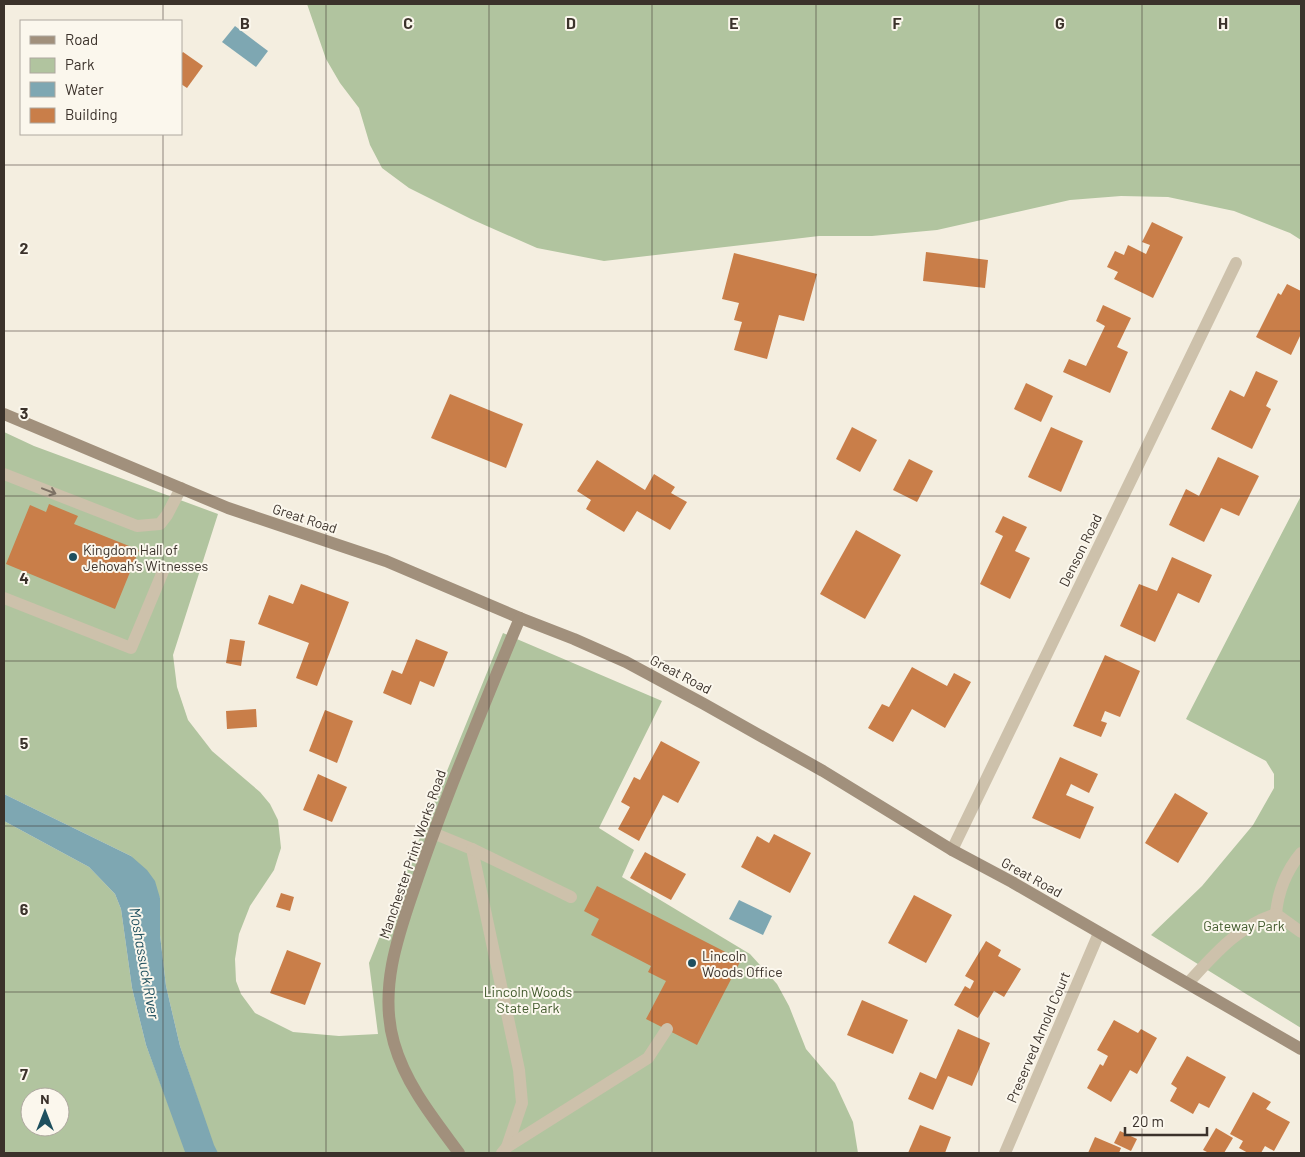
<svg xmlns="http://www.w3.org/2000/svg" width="1305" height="1157" font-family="Barlow,sans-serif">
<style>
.green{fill:#b1c49f;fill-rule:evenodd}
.water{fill:#7ea7b2}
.building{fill:#c97e49}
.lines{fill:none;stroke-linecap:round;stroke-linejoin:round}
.lane{stroke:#cdc1ab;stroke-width:12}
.street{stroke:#cdc1ab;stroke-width:12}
.secondary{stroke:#a1907c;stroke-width:12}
.oneway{stroke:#7d7265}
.grid{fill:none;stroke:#3b322b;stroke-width:1;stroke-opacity:0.55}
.poi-dot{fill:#1e4f5e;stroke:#fbf7ed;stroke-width:2}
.labels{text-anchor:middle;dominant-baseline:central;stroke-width:4;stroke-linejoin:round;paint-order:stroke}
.street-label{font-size:14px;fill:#3b322b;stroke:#fbf7ed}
.poi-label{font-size:14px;fill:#3b322b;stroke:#fbf7ed;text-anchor:start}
.park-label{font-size:14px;fill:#425a2d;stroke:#fbf7ed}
.water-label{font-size:15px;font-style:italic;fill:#1e4f5e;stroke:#fbf7ed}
.grid-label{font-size:16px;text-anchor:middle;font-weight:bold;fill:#3b322b;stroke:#fbf7ed;stroke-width:4;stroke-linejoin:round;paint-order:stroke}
</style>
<rect width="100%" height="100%" fill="#f4eee0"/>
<g class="green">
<polygon points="307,4 1301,4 1301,240 1290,233 1234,211 1168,197 1121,196 1070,200 937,230 872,236 819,236 604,261 537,248 471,219 409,188 382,168 370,145 359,108 340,83 326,59"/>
<path d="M 4,432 L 34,446 L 218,514 L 173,655 L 177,687 L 188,720 L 212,751 L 260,792 L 270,804 L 278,820 L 281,848 L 274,870 L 250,906 L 239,934 L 235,959 L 236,981 L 241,994 L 255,1013 L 293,1032 L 339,1036 L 378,1034 L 369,963 L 503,633 L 662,701 L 599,828 L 634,850 L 622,877 L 750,954 L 777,984 L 789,1006 L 806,1049 L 835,1083 L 853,1122 L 858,1153 L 4,1153 L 4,821 L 89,867 L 115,894 L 121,909 L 132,988 L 146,1045 L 170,1109 L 203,1115 L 180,1046 L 166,986 L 160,935 L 160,898 L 131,856 L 4,794 ZM 30,1097 L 60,1097 L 60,1127 L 30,1127 Z"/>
<polygon points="1301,496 1301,1028 1151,935 1202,886 1253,825 1274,788 1274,774 1266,761 1186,719"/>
</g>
<g class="water">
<polygon points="235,26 268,51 256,67 222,42"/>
<polygon points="4,794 131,856 147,870 155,881 160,898 160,935 166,986 180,1046 214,1145 218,1153 185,1152 146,1045 132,988 121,909 115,894 89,867 4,821"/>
<polygon points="739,900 772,916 763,935 729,919"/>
</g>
<g class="building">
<polygon points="183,52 203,66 187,88 181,84 181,54"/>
<polygon points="1152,222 1183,237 1153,298 1114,279 1118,272 1107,267 1115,251 1124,255 1128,245 1146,254 1150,245 1142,242"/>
<polygon points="926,252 988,260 985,288 923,281"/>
<polygon points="734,253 817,274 804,321 779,315 767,359 734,350 742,322 734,320 739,303 722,299"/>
<polygon points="1287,284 1301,291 1301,334 1291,355 1256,337 1278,293 1281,295"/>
<polygon points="1103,305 1131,318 1117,347 1128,352 1110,393 1063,372 1069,359 1086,366 1105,326 1096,321"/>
<polygon points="1256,371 1278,381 1266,406 1271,409 1252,449 1211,429 1230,390 1244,397"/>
<polygon points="1026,383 1053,396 1041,422 1014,409"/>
<polygon points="450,394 523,424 506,468 431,438"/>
<polygon points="852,427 877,440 860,472 836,459"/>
<polygon points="1051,427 1083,441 1061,492 1028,477"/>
<polygon points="1218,457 1259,476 1239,516 1221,508 1204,542 1169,525 1186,489 1199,496"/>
<polygon points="909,459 933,471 917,502 893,490"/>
<polygon points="597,460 645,490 654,474 675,487 671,493 687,502 670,530 637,511 624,532 586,509 591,500 577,491"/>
<polygon points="49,504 78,516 74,524 139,550 115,609 6,564 30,505 46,512"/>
<polygon points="1003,516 1027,527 1015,551 1030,558 1010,599 980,584 1003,536 995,532"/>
<polygon points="856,530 901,555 865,619 820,594"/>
<polygon points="1172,557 1212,575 1199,603 1178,593 1155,642 1120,626 1139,584 1157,591"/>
<polygon points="301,584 349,602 317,686 296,678 309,643 258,624 269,595 293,604"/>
<polygon points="230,639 245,641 241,666 226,663"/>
<polygon points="416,639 448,652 434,687 420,681 411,705 383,693 392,670 402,674"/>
<polygon points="1105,655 1140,671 1120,717 1105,711 1101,721 1107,723 1101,737 1073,726"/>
<polygon points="912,667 947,686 954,673 971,682 945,728 912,709 893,742 868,728 882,704 889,707"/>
<polygon points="256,709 257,727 227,729 226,711"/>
<polygon points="325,710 353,721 337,763 309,751"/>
<polygon points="661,741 700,762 678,803 663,795 639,841 618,829 630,807 621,802 634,777 640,780"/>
<polygon points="1060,757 1098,774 1089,793 1071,784 1066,795 1094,807 1080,839 1032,818"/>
<polygon points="318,774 347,787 332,822 303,810"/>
<polygon points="1175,793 1208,813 1178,863 1145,843"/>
<polygon points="774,834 811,853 790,893 741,867 757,836 769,843"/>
<polygon points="645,852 686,874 671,900 630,878"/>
<polygon points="597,886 741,960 697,1045 646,1019 666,981 648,972 651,966 591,935 599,919 584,911"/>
<polygon points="281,893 294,897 290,911 276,907"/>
<polygon points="914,895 952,915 926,963 888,943"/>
<polygon points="986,941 1001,950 998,956 1021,969 1004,997 994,991 978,1018 954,1005 965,986 970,989 974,981 965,976"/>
<polygon points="287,950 321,963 305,1005 270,993"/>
<polygon points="862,1000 908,1020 893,1054 847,1035"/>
<polygon points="1114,1020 1138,1033 1141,1029 1157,1038 1137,1074 1130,1070 1111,1102 1087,1088 1100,1064 1103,1066 1108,1056 1097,1050"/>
<polygon points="958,1029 990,1043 972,1086 948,1076 933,1110 908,1099 920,1072 936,1079"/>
<polygon points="1187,1056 1226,1077 1209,1108 1199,1103 1193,1114 1170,1101 1177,1088 1171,1084"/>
<polygon points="1253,1092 1271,1102 1266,1109 1290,1122 1274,1151 1265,1146 1261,1153 1248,1153 1239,1148 1243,1141 1230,1134"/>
<polygon points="920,1125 951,1137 945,1153 908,1153"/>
<polygon points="1216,1128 1233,1138 1224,1153 1209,1153 1203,1150"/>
<polygon points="1120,1131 1137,1139 1131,1151 1114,1143"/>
<polygon points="1095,1137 1121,1148 1119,1153 1088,1153"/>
</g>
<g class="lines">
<g class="lane">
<polyline points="4,474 137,526 160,524 167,515 181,488"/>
<polyline points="4,598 131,648 164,569"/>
<polyline points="433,833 472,849 519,1070 522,1103 507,1147 502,1153"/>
<polyline points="472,849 571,897"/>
<path d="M 1276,914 C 1278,891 1287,870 1301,853"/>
<polyline points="1276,914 1301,932"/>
<path d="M 1188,983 C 1214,955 1238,926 1276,914"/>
<polyline points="507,1147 648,1058 667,1029"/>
</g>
<g class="street">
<polyline points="952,850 1236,263"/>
<polyline points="1005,1153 1099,933"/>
</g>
<g class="secondary">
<polyline points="4,414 228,508 386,561 520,618 574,639 626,662 704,704 823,771 952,850 1012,882 1301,1049"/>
<path d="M 459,1153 C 434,1119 406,1085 394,1043 C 379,991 397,938 414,889 C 426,853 439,818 453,782 C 475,727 497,672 520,618"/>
</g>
</g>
<defs><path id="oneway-shaft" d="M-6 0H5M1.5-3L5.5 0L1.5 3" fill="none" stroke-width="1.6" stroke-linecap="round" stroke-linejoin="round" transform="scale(1.25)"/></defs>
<use class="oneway" href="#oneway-shaft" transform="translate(49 491) rotate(21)"/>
<path class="grid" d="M 163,4 L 163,21M 326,4 L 326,1153M 489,4 L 489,1153M 652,4 L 652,1153M 816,4 L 816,1153M 979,4 L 979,1153M 1142,4 L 1142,1153M 163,134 L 163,1153M 4,165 L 1301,165M 4,331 L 1301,331M 4,496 L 1301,496M 4,661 L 1301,661M 4,826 L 1301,826M 4,992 L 1301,992"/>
<g class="poi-dot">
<circle cx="73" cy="557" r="5"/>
<circle cx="692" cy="963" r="5"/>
</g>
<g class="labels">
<g class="street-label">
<text transform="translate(305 518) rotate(18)">Great Road</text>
<text transform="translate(1080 550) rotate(-64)">Denson Road</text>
<text transform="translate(681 674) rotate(28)">Great Road</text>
<text transform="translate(412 854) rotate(-71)">Manchester Print Works Road</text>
<text transform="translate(1032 877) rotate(29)">Great Road</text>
<text transform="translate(1038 1037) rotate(-67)">Preserved Arnold Court</text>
</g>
<g class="poi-label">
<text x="83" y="549">Kingdom Hall of<tspan x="83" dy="16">Jehovah’s Witnesses</tspan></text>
<text x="702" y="955">Lincoln<tspan x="702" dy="16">Woods Office</tspan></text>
</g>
<g class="park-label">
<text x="1244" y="925">Gateway Park</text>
<text x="528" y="991">Lincoln Woods<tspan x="528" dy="16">State Park</tspan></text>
</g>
<g class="water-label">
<text transform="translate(145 963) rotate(80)">Moshassuck River</text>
</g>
</g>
<g class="grid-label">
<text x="245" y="29">B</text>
<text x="408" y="29">C</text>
<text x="571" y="29">D</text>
<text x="734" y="29">E</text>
<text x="897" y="29">F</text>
<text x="1060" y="29">G</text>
<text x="1223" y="29">H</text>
<text x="24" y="254">2</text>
<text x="24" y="419">3</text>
<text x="24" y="584">4</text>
<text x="24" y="749">5</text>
<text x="24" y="915">6</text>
<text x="24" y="1080">7</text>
</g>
<rect width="1305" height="1157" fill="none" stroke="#3b322b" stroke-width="10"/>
<rect x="20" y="20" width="162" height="115" fill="#fbf7ed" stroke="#aea89f"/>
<rect x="30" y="36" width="25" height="8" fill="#a1907c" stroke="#aea89f"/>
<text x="65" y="45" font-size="15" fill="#3b322b">Road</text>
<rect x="30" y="58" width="25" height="15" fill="#b1c49f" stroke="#aea89f"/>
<text x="65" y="70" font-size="15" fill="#3b322b">Park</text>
<rect x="30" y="82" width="25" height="15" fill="#7ea7b2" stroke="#aea89f"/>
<text x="65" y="95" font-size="15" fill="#3b322b">Water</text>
<rect x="30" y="108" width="25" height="15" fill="#c97e49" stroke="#aea89f"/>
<text x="65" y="120" font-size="15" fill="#3b322b">Building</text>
<g transform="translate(45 1112)"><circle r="24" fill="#fbf7ed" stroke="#aea89f"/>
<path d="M0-4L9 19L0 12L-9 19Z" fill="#1e4f5e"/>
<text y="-8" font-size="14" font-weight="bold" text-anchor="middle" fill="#3b322b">N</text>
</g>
<path d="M1125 1127v8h82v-8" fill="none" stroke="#3b322b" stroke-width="2.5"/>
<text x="1132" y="1127" font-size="15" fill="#3b322b" stroke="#fbf7ed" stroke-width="4" paint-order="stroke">20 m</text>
</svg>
